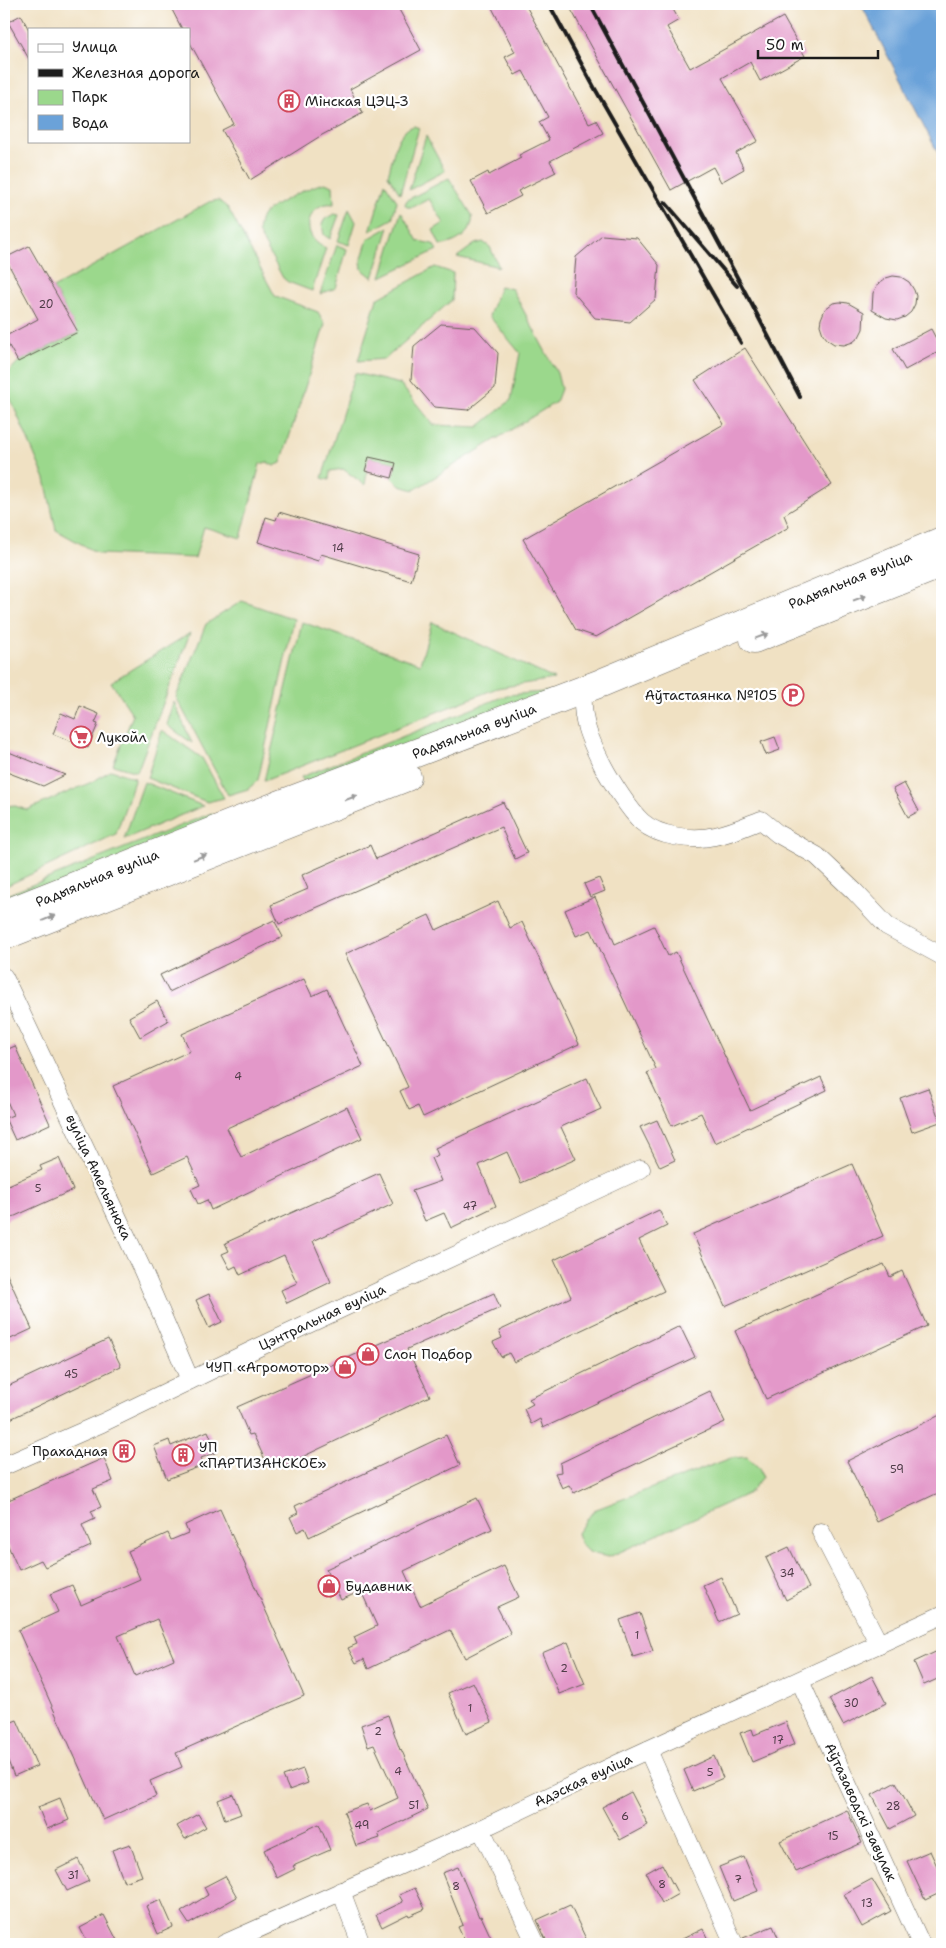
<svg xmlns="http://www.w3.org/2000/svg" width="946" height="1948" font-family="'Shantell Sans',sans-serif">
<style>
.green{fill:#9bd88c;stroke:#5c7a54}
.water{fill:#6ba2d9;stroke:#445f7a}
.building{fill:#e398c9;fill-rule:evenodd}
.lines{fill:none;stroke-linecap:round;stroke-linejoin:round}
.minor-casing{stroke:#666156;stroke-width:19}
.primary-casing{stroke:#666156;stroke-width:29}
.minor{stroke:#fff;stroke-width:18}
.primary{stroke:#fff;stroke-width:28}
.rail{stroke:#1c1c1c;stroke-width:4}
.oneway{fill:#999}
.labels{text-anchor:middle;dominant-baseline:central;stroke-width:4.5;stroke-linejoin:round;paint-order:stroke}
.number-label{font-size:11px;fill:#4e3b47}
.poi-label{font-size:14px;fill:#1c1c1c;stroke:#fff;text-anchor:start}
.street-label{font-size:14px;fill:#1c1c1c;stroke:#fff}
</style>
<rect width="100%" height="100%" fill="#fff"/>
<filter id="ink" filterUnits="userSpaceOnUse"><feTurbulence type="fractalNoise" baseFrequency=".02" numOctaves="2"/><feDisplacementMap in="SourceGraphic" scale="10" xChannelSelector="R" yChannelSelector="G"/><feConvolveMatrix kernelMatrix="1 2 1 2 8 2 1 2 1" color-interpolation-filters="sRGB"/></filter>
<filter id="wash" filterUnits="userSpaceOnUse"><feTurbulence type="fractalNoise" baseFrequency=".0096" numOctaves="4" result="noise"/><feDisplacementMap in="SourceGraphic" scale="20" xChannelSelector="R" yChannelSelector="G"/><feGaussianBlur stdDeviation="1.12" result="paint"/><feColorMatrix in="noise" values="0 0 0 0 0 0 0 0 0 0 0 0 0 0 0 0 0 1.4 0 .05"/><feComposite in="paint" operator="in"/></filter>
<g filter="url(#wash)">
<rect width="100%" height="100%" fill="#f0e1c3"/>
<g class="green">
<path d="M 414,126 L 419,128 L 400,194 L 388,175 C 393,159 395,131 414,126 Z"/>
<polygon points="426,136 445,171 409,190"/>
<path d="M 449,178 L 472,215 C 475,231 456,245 440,245 L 433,230 L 444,223 L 429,199 L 413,207 L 407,207 L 405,204 L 407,200 Z"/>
<path d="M 325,183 L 333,186 L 334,204 C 308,200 297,237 326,248 L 312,291 L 288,282 L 283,278 L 258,232 C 259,227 259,221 262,216 C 266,208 314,184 325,183 Z"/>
<polygon points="385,183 397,201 392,219 370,231"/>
<polygon points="218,200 228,208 275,296 318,312 325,324 281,463 274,466 267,462 260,464 241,538 204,527 195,558 99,554 56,530 45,479 4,384 4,377 18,362 78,333 53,288 209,202"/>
<polygon points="349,209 356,222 349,245 338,241"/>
<polygon points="401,212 418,241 433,244 437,250 381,277"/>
<polygon points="334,214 339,215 330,239 324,235 322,224 325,219"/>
<polygon points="389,227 373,278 362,269 361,261 368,239"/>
<polygon points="483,242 490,247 499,267 457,257 475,244"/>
<polygon points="337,245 347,249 336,288 320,294"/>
<polygon points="435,267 453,273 452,300 385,359 358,361 377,299"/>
<polygon points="500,286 512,289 557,373 561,389 556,402 414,490 400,486 392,478 396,463 369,457 365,485 343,469 330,471 329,480 322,478 355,373 400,384 434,425 478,427 511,400 520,353 489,316"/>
<polygon points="242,601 294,619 258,780 248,789 228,795 176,697 206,624"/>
<polygon points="302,622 420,664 432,622 554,679 497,688 264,781"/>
<polygon points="190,633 137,772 113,765 133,715 111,682"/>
<polygon points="556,691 305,783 301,777 507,695"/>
<polygon points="174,702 192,743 167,725"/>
<polygon points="162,730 202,758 224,798 207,802 147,778"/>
<polygon points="111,770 135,778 116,834 4,887 4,808 12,805 27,810 94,781"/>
<polygon points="144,782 203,806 124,839"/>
<polygon points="212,813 216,818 4,907 4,896"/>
<path d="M 747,1457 L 759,1468 L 762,1477 L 749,1493 L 609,1557 C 590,1553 583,1554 577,1533 L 594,1510 L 731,1458 Z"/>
</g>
<polygon class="water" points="861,4 942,4 942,161"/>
<g id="blocks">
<g class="building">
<polygon points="169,4 396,4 421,50 350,89 363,113 322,135 250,180 222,130 234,124 189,41 189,29 182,29"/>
<polygon points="490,4 525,4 589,123 596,120 603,133 550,161 556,172 518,191 521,196 488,213 471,181 488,172 489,175 521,158 519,155 549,140 539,122 548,117 523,71 515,75 505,57 515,52"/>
<polygon points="568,4 670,4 679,20 667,27 690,68 783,17 805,56 760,81 750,62 722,78 758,141 736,153 744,169 721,182 713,167 671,190"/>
<polygon points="21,15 29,30 29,59 8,22"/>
<polygon points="602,235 637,238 659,265 656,299 630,322 595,318 573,292 576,257"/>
<polygon points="29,246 78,332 18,362 4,337 38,319 5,258"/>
<polygon points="893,276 901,277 909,282 914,290 916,296 915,304 911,312 905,317 897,320 886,318 872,310 873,293 878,284 886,278"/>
<polygon points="840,302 848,303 864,312 863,329 859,337 853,342 844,345 834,344 828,340 823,334 820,325 821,319 825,309 833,303"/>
<polygon points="441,324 475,327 498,353 495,388 468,410 434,407 411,380 414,346"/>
<polygon points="931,329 942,350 905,370 893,349"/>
<polygon points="745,348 832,485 784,515 789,527 596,637 576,630 523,539 724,424 695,380"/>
<polygon points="369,457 396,463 392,478 365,471"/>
<polygon points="279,512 419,554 411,581 321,554 318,561 258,542 266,517 276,520"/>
<polygon points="80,706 99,714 95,723 98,724 88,748 53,734 61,713 75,719"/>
<polygon points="775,737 780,750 766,755 761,742"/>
<polygon points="4,750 31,761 65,775 43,786 4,771"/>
<polygon points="904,783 919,811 908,817 893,789"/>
<polygon points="503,802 527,853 515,859 501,827 279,924 271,905 308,889 302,875 370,845 376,859"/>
<polygon points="599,878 605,891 590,897 584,884"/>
<polygon points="595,897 615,944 654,926 668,956 676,952 750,1110 821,1077 827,1090 715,1143 701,1113 672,1126 647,1073 656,1069 591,930 576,936 565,910"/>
<polygon points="498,901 510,928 522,922 579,1044 423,1117 418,1106 409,1110 400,1091 408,1087 345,954 429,915 436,930"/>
<polygon points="274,920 283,937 169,992 160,975"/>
<polygon points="304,979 312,996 327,989 363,1066 227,1128 241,1157 347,1107 362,1138 211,1210 207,1200 198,1204 191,1189 200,1185 187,1157 153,1173 113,1086 190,1051 182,1034"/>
<polygon points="157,1001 168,1021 140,1037 129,1017"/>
<polygon points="15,1046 50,1124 15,1140 5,1118 13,1115 4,1094 4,1051"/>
<polygon points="587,1078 601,1109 561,1127 576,1159 521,1183 507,1152 479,1165 496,1206 451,1228 444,1213 425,1221 412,1191 441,1181 431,1158 438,1155 435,1148"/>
<polygon points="928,1088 940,1122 912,1132 900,1098"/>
<polygon points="657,1120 675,1160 660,1167 640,1127"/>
<polygon points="59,1158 73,1190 4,1221 4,1187 42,1170 40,1166"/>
<polygon points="852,1164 883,1236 725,1306 693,1234"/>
<polygon points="379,1173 393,1204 313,1241 331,1282 287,1303 281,1290 297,1283 284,1255 240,1275 236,1266 230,1269 222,1254 229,1251 225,1243"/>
<polygon points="659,1210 667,1226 639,1240 664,1291 514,1362 509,1353 501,1357 493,1342 502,1338 499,1331 571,1297 554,1260"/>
<polygon points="884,1264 890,1277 902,1271 927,1326 766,1399 735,1331"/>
<polygon points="4,1268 32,1329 4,1342"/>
<polygon points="494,1293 500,1308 407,1349 430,1396 279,1468 275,1461 267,1464 253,1434 249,1435 237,1407"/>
<polygon points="209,1294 222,1322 209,1328 196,1300"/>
<polygon points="680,1326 695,1357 543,1428 540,1419 531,1424 524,1409 533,1404 529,1399"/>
<polygon points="108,1339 121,1366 4,1422 4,1388"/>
<polygon points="710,1391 725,1422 574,1493 569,1485 562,1488 555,1473 561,1472 560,1463"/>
<polygon points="942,1414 942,1491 877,1522 847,1461"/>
<polygon points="208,1431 217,1452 201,1458 204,1465 167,1479 154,1446 169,1440 171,1446"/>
<polygon points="446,1435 460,1465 309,1537 305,1528 297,1532 290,1517 298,1513 295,1506"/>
<polygon points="104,1458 113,1481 93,1489 101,1507 91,1511 95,1519 82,1525 91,1546 45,1567 41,1560 19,1570 4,1537 4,1502"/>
<polygon points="477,1498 492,1529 404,1571 420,1606 504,1566 519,1597 497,1607 511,1634 465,1658 450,1630 368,1669 364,1659 356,1663 348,1648 357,1644 354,1637 377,1626 361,1591 341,1600 337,1592 327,1597 320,1581 329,1577 326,1569"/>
<path d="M 220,1509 L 304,1696 L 176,1753 L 182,1767 L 150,1781 L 156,1796 L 103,1820 L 18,1630 L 58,1612 L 50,1594 L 72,1585 L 81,1605 L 140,1579 L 128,1551 L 168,1533 L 171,1540 L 188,1533 L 185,1525 ZM 157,1619 L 174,1659 L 135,1676 L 118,1636 Z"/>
<polygon points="789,1547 809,1588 786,1600 766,1558"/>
<polygon points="721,1577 737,1614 719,1622 703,1585"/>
<polygon points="640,1613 653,1651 633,1657 620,1620"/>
<polygon points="568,1642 585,1684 559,1694 542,1653"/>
<polygon points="942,1649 942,1677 924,1685 914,1662"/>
<polygon points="872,1676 886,1703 843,1725 829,1699"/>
<polygon points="473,1682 492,1722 466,1734 448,1693"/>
<polygon points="388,1715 400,1750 401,1749 428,1809 378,1833 380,1838 356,1846 344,1812 367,1804 370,1811 398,1798 374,1745 368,1747 361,1725"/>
<polygon points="17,1720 37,1766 14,1776 4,1751 4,1725"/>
<polygon points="786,1722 795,1744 752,1762 740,1733 752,1729 754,1735"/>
<polygon points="714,1756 723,1778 693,1791 684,1770"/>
<polygon points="303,1769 308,1783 289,1790 283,1776"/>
<polygon points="896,1782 914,1816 890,1829 872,1795"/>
<polygon points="631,1792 648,1825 620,1840 602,1807"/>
<polygon points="233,1794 241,1814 225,1820 218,1800"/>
<polygon points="60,1798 69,1820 47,1829 38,1807"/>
<polygon points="847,1810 862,1843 796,1872 780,1841"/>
<polygon points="198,1814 206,1827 185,1839 177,1826"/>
<polygon points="319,1824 330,1850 293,1866 295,1869 277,1878 264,1850"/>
<polygon points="130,1844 142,1876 124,1882 112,1850"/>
<polygon points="930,1851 942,1877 942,1892 925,1900 907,1861"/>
<polygon points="744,1857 758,1891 733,1901 719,1867"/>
<polygon points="78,1859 89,1881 67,1891 56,1870"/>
<polygon points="662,1864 678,1894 662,1903 646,1873"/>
<polygon points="458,1867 479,1917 481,1916 494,1944 466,1944 458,1927 463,1925 442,1873"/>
<polygon points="225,1876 237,1897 189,1924 181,1912 208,1895 204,1887"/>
<polygon points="872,1879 891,1911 862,1927 844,1894"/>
<polygon points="415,1888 425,1909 409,1916 408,1914 382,1927 376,1915 403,1902 399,1895"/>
<polygon points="161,1900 173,1927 158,1934 146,1906"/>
<polygon points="570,1905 587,1941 579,1944 548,1944 537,1920"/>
<polygon points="104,1915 119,1944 88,1944 80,1928"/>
<polygon points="773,1926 781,1944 744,1944 743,1938"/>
<polygon points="703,1929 710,1944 672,1944"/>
</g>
</g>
</g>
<g filter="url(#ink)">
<use href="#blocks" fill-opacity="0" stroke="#666156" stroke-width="1"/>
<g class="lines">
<g class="minor-casing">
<g id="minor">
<path d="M 583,690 C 581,721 589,738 603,766 C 611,781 630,811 642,822 C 659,837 693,841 715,836 C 731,833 746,826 761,820 L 778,834 L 817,856 L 855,892 L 887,926 L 942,956"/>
<polyline points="4,977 143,1271 190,1380"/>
<polyline points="4,1466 102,1423 257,1348 641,1169"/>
<polyline points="821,1532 879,1644"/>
<polyline points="800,1681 921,1944"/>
<polyline points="648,1750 734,1944"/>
<polyline points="481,1829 536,1944"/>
<polyline points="341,1891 361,1944"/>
<polyline points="224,1944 481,1829 619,1763 942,1615"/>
</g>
</g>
<g class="primary-casing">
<g id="primary">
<polyline points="754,639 942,564"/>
<polyline points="4,914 281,804 601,683 942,541"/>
<polyline points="4,936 407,777"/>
</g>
</g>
<use href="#minor" class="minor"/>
<use href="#primary" class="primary"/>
<g class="rail">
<polyline points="549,4 594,87 741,343"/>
<polyline points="590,4 751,303 800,397"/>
<polyline points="665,202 737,286"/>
</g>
</g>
<defs><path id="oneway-solid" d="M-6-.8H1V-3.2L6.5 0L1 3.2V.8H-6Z" transform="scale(1.25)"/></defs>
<g class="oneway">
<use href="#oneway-solid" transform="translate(860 598) rotate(-21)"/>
<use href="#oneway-solid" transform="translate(762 636) rotate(-21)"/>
<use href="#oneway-solid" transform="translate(351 798) rotate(-21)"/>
<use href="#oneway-solid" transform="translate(200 857) rotate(-22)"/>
<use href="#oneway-solid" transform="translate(49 918) rotate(-22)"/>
</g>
</g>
<defs>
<g id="building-ring" transform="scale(1.125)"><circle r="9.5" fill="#fff" stroke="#d1495b" stroke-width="1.5"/><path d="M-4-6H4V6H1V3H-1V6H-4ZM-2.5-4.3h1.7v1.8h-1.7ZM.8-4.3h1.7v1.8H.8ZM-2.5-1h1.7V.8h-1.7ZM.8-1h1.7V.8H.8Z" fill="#d1495b"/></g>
<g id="parking-ring" transform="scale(1.125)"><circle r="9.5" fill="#fff" stroke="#d1495b" stroke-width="1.5"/><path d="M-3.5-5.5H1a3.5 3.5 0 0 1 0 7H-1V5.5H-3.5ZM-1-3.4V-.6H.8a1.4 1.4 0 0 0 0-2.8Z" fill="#d1495b"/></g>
<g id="supermarket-ring" transform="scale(1.125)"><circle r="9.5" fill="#fff" stroke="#d1495b" stroke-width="1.5"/><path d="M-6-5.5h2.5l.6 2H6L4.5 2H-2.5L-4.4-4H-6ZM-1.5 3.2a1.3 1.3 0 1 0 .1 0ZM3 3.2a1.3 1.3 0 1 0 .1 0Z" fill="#d1495b"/></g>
<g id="shop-ring" transform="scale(1.125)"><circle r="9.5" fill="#fff" stroke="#d1495b" stroke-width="1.5"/><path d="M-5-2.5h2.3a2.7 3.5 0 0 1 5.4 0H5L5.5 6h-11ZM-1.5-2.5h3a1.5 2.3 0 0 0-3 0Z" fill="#d1495b"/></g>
</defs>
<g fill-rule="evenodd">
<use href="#building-ring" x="289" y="101"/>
<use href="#parking-ring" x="793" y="695"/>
<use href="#supermarket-ring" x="81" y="737"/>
<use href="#shop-ring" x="368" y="1354"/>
<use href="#shop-ring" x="345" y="1367"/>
<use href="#building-ring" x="124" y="1451"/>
<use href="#building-ring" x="183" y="1455"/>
<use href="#shop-ring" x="329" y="1586"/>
</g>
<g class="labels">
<g class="number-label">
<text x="46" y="304">20</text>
<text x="338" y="548">14</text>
<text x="238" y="1076">4</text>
<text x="38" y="1188">5</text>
<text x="470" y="1206">47</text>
<text x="71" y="1374">45</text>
<text x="897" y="1469">59</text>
<text x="787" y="1573">34</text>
<text x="637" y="1635">1</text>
<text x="564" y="1668">2</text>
<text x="851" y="1703">30</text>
<text x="470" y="1708">1</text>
<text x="378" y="1731">2</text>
<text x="778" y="1740">17</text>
<text x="398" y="1771">4</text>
<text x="710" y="1772">5</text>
<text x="414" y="1805">51</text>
<text x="893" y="1806">28</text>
<text x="625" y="1816">6</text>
<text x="362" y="1825">49</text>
<text x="833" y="1836">15</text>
<text x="73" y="1875">31</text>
<text x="738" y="1879">7</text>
<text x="662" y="1884">8</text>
<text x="456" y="1886">8</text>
<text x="867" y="1903">13</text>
</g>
<g class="poi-label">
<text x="305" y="101">Мінская ЦЭЦ-3</text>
<text x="777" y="695" text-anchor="end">Аўтастаянка №105</text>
<text x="97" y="737">Лукойл</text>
<text x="384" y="1354">Слон Подбор</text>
<text x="329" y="1367" text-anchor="end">ЧУП «Агромотор»</text>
<text x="199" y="1447">УП<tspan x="199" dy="16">«ПАРТИЗАНСКОЕ»</tspan></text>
<text x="108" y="1451" text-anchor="end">Прахадная</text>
<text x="345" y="1586">Будавник</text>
</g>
<g class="street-label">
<text transform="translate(850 580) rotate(-22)">Радыяльная вуліца</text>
<text transform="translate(474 731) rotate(-21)">Радыяльная вуліца</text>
<text transform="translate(97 878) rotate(-22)">Радыяльная вуліца</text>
<text transform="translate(99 1177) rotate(65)">вуліца Амельянюка</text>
<text transform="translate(322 1317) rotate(-25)">Цэнтральная вуліца</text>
<text transform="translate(583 1780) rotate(-25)">Адэская вуліца</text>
<text transform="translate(861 1812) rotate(65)">Аўтазаводскі завулак</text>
</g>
</g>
<rect width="946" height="1948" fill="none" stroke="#fff" stroke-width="20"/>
<rect x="28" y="28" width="162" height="115" fill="#ffffff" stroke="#a4a4a4"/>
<rect x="38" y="44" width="25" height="8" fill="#ffffff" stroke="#a4a4a4"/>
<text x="72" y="52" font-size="15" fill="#1c1c1c">Улица</text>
<rect x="38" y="69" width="25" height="8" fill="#1c1c1c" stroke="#a4a4a4"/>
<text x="72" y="78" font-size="15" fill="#1c1c1c">Железная дорога</text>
<rect x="38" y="90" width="25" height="15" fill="#9bd88c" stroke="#a4a4a4"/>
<text x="72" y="102" font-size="15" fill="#1c1c1c">Парк</text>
<rect x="38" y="115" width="25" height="15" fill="#6ba2d9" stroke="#a4a4a4"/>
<text x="72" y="128" font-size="15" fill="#1c1c1c">Вода</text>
<path d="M758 50v8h120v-8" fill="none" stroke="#1c1c1c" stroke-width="2.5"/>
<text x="766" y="50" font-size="15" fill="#1c1c1c" stroke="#ffffff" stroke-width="4" paint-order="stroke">50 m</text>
</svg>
